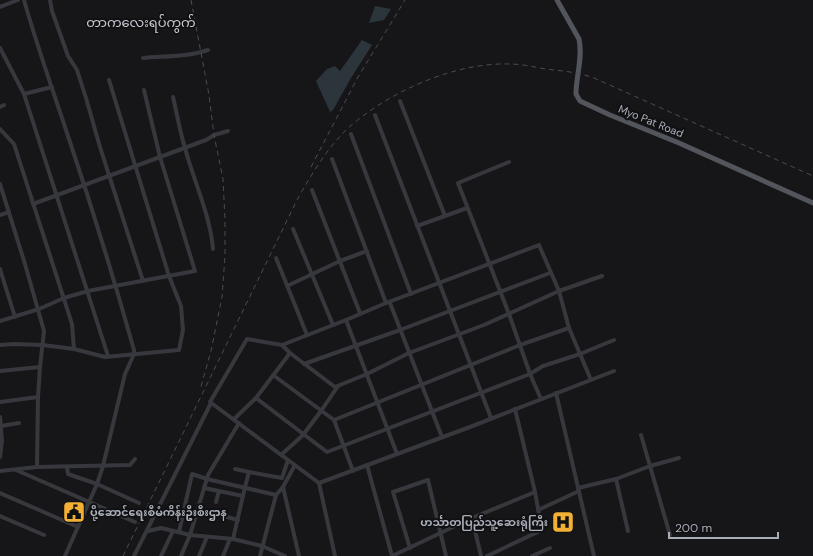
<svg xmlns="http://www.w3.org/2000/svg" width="813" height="556" font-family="'DM Sans','Noto Sans Myanmar',sans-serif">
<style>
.water{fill:#2c353c}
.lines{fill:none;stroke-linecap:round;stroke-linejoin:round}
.minor{stroke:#37383d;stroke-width:4}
.major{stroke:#53555c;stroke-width:5}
.rail{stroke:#4a4c52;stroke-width:1;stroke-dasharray:5 4;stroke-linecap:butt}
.labels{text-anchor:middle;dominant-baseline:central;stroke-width:4;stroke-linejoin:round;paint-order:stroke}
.street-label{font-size:11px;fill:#a8adb8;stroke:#111113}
.poi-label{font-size:11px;font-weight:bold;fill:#a8adb8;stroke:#111113;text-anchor:start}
.quarter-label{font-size:13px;fill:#c9ccd4;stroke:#111113}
</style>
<rect width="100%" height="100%" fill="#161618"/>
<g class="water">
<polygon points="375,6 391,9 384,20 369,23"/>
<polygon points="362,40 372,45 351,78 333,110 330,112 316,81 327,69 335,66 340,71"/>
</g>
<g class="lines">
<g class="minor">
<path d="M 24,0 C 36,43 51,85 65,127 C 90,201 113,275 134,350 L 134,354 L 125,374 L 103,466 L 97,484 L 65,556"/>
<polyline points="50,0 52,11 68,56 77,70 86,98 100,147 143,281"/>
<polyline points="0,7 18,0"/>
<polyline points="0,48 24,94 108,356"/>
<path d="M 143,58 C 165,56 187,57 208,50"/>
<polyline points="24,94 52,87"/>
<path d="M 173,97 C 177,114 180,132 185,148 C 194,182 210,214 213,249"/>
<polyline points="400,101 445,216"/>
<polyline points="0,107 4,105"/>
<polyline points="375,115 491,418"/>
<polyline points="0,129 14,144 72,324 74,349"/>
<polyline points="351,134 411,294"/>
<polyline points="332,159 386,303"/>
<polyline points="509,162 458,183 509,314 530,374 541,399"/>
<polyline points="0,184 25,264 44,331 40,367 38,397 37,467"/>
<polyline points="312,190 360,313"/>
<polyline points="33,204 206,140 214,135 228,131"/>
<polyline points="0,215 9,212"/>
<polyline points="417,226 467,208"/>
<polyline points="293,229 333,325"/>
<polyline points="276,258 307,335"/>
<polyline points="0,269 15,317"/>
<polyline points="287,286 340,261 367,251"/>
<polyline points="390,303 442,437"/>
<polyline points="346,320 282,345 247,339 210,402 319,483 470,427 614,371"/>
<polyline points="0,321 39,309 64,298 88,291 195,271 160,157 144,90"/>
<polyline points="0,345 14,344 43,345 74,349 105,357 179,350 183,330 181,306 169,276 109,80"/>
<polyline points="282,345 290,353 335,387 367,374 409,353 484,325 559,291 602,276"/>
<polyline points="304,364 400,330 550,273"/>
<polyline points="0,371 40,367"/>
<polyline points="273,375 334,420 353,471"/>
<polyline points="556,393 594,556"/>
<polyline points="256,398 327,452 530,374 543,366 580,354 614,340"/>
<polyline points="0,402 38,397"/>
<polyline points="0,417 2,441 0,457"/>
<polyline points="234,419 256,398 290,353"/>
<polyline points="334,420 520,345 569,328"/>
<polyline points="1,426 19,423"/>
<polyline points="641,435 670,535"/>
<polyline points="397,454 346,320 386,303 539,245 559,291 569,328 591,380"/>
<polyline points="281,455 303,435 321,411 338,386"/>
<polyline points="367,465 392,556"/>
<polyline points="67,467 68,474 97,484 139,503"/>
<polyline points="235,469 249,472"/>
<polyline points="16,470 135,522"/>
<polyline points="0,471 37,467 130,465 135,459"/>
<polyline points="616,479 628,531"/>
<polyline points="319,483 335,556"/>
<polyline points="283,487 299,556"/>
<polyline points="204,488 243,496"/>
<polyline points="578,488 616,479 650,466 679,458"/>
<polyline points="0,493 78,527"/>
<polyline points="216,502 219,491"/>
<polyline points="198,509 238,520"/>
<polyline points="538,510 579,491"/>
<polyline points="0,516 44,535"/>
<polyline points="472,518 481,556"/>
<polyline points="148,531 161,528 190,535 233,539 262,546 285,556"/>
<polyline points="179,532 192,474 207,479 276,495"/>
<polyline points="233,539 245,487 249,472 282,478 288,460"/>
<polyline points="410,548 393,492 428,480 446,556"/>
<polyline points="134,556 210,405"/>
<polyline points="161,556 173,531"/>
<polyline points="181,556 190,535 208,475 239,423"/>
<polyline points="199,556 207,537"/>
<polyline points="223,556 230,539"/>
<polyline points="260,556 276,495 283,487 295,465"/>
<polyline points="392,556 472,518 535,492"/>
<polyline points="487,556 542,530 535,492 515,409"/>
<polyline points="532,556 550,548"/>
</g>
<path class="major" d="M 557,0 L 579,39 C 583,58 576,76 576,94 L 580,101 L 610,115 L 679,143 L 813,203"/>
<g class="rail">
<polyline points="191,0 209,95 214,135 223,179 225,220 225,256 222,297 211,351 200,390"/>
<polyline points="311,167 358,77 405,0"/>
<path d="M 123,556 L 297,200 C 311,175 326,150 346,130 C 386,93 454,62 510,64 C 522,64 534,67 546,69 C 562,71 578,72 594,78 L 813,176"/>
</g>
</g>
<defs>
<g id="civic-square" transform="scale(1.15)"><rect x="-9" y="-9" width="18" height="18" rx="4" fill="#f2b134" stroke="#111113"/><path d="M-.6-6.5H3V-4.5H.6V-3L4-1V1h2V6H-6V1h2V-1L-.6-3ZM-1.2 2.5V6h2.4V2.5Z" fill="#111"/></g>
<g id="hospital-square" transform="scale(1.15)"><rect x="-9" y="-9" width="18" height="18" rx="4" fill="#f2b134" stroke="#111113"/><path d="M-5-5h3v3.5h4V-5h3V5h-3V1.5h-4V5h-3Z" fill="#111"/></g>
</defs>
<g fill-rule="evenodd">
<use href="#civic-square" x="74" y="512"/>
<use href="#hospital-square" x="563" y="522"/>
</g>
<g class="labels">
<g class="street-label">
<text transform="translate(651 121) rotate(22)">Myo Pat Road</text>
</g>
<g class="poi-label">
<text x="90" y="512">ပို့ဆောင်ရေးစီမံကိန်းဦးစီးဌာန</text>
<text x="548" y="522" text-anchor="end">ဟင်္သာတပြည်သူ့ဆေးရုံကြီး</text>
</g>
<g class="quarter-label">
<text x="141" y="22">တာကလေးရပ်ကွက်</text>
</g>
</g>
<path d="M669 532v6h109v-6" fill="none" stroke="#a8adb8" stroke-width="2"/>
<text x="675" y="532" font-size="12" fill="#a8adb8" stroke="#111113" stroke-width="3" paint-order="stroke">200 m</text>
</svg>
